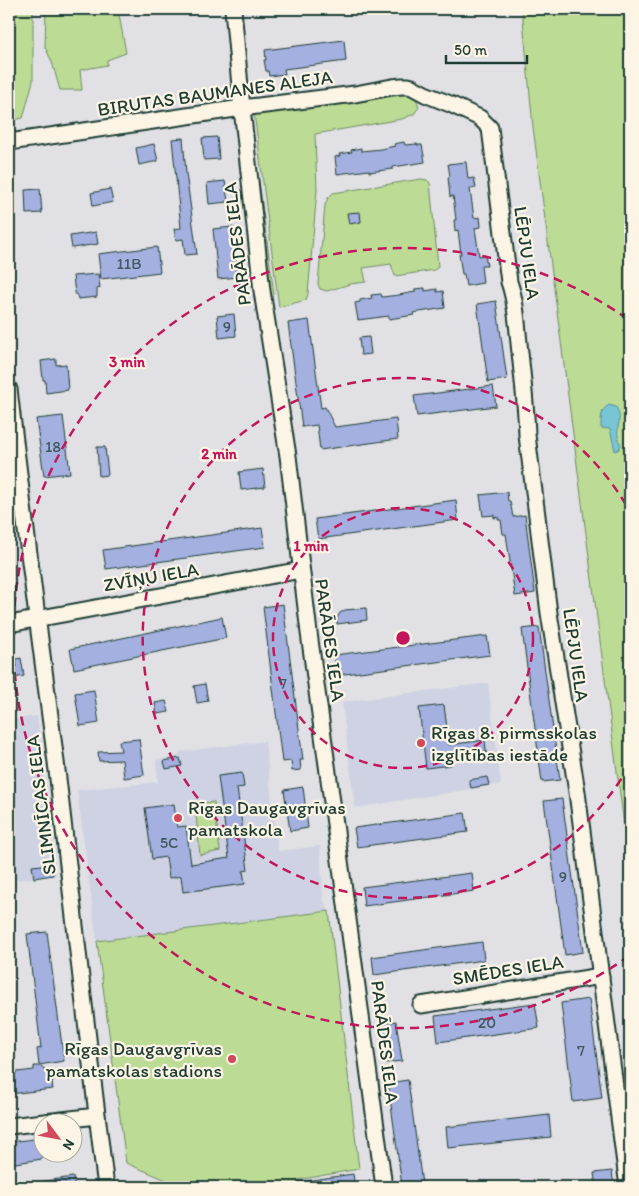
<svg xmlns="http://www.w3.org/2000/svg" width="639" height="1196" font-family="Itim,sans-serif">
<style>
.built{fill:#ced2e3}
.green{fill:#bcdb94;stroke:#6e8c64}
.water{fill:#79c5d8;stroke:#558f96}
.building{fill:#a3b0e0;stroke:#1f3d34}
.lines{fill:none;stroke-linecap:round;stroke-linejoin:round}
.minor-casing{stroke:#1f3d34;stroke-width:19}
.minor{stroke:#fcf5e5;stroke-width:15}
.ring{fill:none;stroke:#c2185b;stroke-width:2.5;stroke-dasharray:9 6}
.poi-dot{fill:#d1495b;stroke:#fcf5e5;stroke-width:2}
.labels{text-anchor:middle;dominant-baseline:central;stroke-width:4.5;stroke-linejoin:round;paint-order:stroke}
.number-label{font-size:16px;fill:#405a5f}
.street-label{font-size:19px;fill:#1f3d34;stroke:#fcf5e5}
.poi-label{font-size:19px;fill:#1f3d34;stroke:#fcf5e5;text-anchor:start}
.centre{fill:#c2185b;stroke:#fcf5e5;stroke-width:2.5}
.ring-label{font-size:15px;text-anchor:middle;font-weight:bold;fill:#c2185b;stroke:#fcf5e5;stroke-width:4.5;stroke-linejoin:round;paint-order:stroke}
</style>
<rect width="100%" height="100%" fill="#e1e0e4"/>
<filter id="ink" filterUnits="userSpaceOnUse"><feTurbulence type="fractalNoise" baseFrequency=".02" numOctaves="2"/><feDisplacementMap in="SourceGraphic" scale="10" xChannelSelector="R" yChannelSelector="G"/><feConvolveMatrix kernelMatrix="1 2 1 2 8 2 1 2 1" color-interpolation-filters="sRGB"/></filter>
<g filter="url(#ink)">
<g class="built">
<polygon points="488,683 501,784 355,808 342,702"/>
<polygon points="37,716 56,875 9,881 9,720"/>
<polygon points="265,741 278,851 320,846 323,899 329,911 97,941 77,790 158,782 156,760 179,756 179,752"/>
</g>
<g class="green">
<polygon points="9,9 33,9 33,81 23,118 9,121"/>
<polygon points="46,9 118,9 126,53 107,60 107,65 80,70 82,90 60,90 52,62 45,47"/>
<polygon points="522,9 630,9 630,871 533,127"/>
<polygon points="406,92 416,98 419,107 414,114 402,119 315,134 317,190 308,294 306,300 279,307 254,112"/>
<polygon points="421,179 427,180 430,183 438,266 435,270 395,276 391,264 363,268 366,282 350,284 327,291 320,289 318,284 325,205 328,198 333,193"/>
<polygon points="259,181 274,294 269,300 257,200"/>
<polygon points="214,802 220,851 200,855 195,804"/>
<polygon points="329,911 359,1169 297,1180 298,1186 291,1187 183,1187 126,1163 97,941"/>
</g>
<path class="water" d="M 609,405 L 616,407 C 623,418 616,427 618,437 C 618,440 620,443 621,445 L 619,449 L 615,451 L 610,429 L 601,428 C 601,419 600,410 609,405 Z"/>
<g class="building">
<polygon points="344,40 346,61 284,69 285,74 269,76 268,71 266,71 264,60 266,60 265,50"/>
<polygon points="217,137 219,159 204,160 202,138"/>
<polygon points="183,138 186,173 197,254 185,255 183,239 176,240 174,229 181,228 172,139"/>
<polygon points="404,142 405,145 417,144 417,145 422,145 425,162 393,167 393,169 369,172 369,170 337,174 335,157 340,156 339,154 352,152 351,150 361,148 361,151 381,149 395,146 394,144"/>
<polygon points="154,144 158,161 139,165 136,148"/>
<polygon points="466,162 468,179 474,178 476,188 470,189 474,218 480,217 481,227 475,228 479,256 485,255 487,266 481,266 483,283 466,286 464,274 462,274 459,254 461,254 458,230 455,231 454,220 456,220 453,196 450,197 448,177 450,176 448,164"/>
<polygon points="225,181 228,202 209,204 207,183"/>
<polygon points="40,189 42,213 26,214 25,190"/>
<polygon points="110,189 113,202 93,206 91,193"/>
<polygon points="360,212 361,222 349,224 347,213"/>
<polygon points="233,227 238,277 218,279 213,229"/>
<polygon points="96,232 98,244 72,248 70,236"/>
<polygon points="157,247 160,272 101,279 98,254"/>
<polygon points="98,274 100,288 97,289 97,297 78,299 77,294 75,294 73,276"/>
<polygon points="425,288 425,291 437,289 437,292 443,291 445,308 413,313 414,315 389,319 389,316 358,320 355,303 360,302 360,300 372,298 371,295 381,294 382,297 399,295 415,292 415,289"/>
<polygon points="496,301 507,379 488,382 477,304"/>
<polygon points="234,314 236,336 219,338 217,316"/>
<polygon points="309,320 321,408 325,407 335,427 396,419 398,439 320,450 317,425 302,427 288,323"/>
<polygon points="369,337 371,354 361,355 359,338"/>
<polygon points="56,359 56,365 66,364 68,390 46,393 45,380 43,380 41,361"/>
<polygon points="493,386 496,406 417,416 414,396"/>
<polygon points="63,416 70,473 44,476 36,419"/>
<polygon points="97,447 105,447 108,475 99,476"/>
<polygon points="263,469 265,487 241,490 239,472"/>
<polygon points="507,492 508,501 510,501 513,517 525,515 535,593 515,596 506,534 503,534 501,520 498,520 498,517 494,518 494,515 483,516 480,495"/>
<polygon points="456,500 458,520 318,539 315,519"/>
<polygon points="262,528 265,547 106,569 103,550"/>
<polygon points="283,604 303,760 300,760 301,770 292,771 291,761 282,762 263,607"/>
<polygon points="366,608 367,620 337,624 337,618 340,613 345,610"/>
<polygon points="222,617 226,638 74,669 70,649"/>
<polygon points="539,627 560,780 542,782 522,629"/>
<polygon points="487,636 490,655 337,675 334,655"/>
<polygon points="21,658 24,676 9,679 9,661"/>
<polygon points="205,684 208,701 197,703 194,686"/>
<polygon points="94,690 99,723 80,726 75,693"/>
<polygon points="166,701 169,712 157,714 155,703"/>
<polygon points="444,705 449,745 485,740 487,760 475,761 474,754 450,757 451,765 426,768 419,708"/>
<polygon points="139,739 144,775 124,778 122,760 99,761 98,752 121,751 119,741"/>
<polygon points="180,758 182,766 166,769 164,761"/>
<polygon points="242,773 244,787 237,788 248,870 243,871 245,884 183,892 181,876 169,878 166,857 152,859 145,808 174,804 177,827 186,826 191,864 229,858 218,776"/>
<polygon points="487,777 489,785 471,788 469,780"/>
<polygon points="303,787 308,828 290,831 284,790"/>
<polygon points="562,799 583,952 565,955 544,801"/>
<polygon points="465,813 468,832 357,847 354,828"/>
<polygon points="52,864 53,875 34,878 32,866"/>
<polygon points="472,873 474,891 364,906 362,887"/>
<polygon points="47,932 64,1061 39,1065 37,1049 41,1048 27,934"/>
<polygon points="482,942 484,960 374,975 372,957"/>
<polygon points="589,999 602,1098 573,1102 561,1003"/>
<polygon points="535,1003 539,1028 438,1042 435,1016"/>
<polygon points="396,1021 402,1061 385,1063 380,1024"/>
<polygon points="34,1066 41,1066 56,1078 52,1083 53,1089 9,1094 9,1073 34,1070"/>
<polygon points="408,1080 422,1184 402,1186 388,1083"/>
<polygon points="549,1115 551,1137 448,1148 446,1127"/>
<polygon points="42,1138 42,1159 9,1164 9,1142"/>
<polygon points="612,1171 614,1187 596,1187 594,1173"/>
<polygon points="353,1174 355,1187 298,1187 298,1182"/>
<polygon points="73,1177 75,1187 37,1187 37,1182"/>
</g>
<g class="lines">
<g class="minor-casing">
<g id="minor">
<polyline points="233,9 242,108 262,291 288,456 309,633 350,934 384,1187"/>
<path d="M 9,142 L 242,108 L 355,94 L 392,87 L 402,86 L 408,86 L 412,87 L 425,94 L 450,104 L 480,118 L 490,128 L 509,282 C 516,301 517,323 519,343 C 522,373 526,404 527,435 L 549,613 L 577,792 L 628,1187"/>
<path d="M 9,389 C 23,514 40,638 56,762 C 73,904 88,1046 106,1187"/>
<polyline points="9,624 301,570"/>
<polyline points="421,1005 601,976"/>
<polyline points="9,1126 97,1116"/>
</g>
</g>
<use href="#minor" class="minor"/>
</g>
</g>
<g class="ring">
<circle cx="403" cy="638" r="130"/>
<path d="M629 766A260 260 0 1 1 629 510"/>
<path d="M629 956A390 390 0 1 1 629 320"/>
</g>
<g class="poi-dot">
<circle cx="421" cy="743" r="5"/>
<circle cx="178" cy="818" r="5"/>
<circle cx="232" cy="1059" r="5"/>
</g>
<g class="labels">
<g class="number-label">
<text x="129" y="263">11B</text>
<text x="227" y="326">9</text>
<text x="53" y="446">18</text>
<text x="283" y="683">7</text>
<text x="169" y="842">5C</text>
<text x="563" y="876">9</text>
<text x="487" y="1022">20</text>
<text x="581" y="1050">7</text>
</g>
<g class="street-label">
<text transform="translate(215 93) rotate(-8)">BIRUTAS BAUMANES ALEJA</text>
<text transform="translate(237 244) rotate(-97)">PARĀDES IELA</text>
<text transform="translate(527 253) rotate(82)">LĒPJU IELA</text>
<text transform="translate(151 577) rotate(-10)">ZVĪŅU IELA</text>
<text transform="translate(330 640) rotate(82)">PARĀDES IELA</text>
<text transform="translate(576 655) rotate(82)">LĒPJU IELA</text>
<text transform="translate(41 805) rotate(-97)">SLIMNĪCAS IELA</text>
<text transform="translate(508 970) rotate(-9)">SMĒDES IELA</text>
<text transform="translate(385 1042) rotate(83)">PARĀDES IELA</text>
</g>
<g class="poi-label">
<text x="431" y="732">Rīgas 8. pirmsskolas<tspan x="431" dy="22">izglītības iestāde</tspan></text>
<text x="188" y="807">Rīgas Daugavgrīvas<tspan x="188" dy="22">pamatskola</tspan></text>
<text x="222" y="1048" text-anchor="end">Rīgas Daugavgrīvas<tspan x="222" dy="22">pamatskolas stadions</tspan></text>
</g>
</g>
<circle cx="403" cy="638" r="8" class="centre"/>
<g class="ring-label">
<text x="127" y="367">3 min</text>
<text x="219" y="459">2 min</text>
<text x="311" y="551">1 min</text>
</g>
<rect width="639" height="1196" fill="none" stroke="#fcf5e5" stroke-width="30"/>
<rect x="15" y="15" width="609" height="1166" fill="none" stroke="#1f3d34" stroke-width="2" filter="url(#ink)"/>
<g transform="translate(58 1138) rotate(122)"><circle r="24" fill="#fcf5e5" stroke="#a4ab9e"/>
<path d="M0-4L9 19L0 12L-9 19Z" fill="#d1495b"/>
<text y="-8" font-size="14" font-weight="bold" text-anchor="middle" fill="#1f3d34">N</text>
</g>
<path d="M446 55v8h81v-8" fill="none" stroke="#1f3d34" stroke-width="2.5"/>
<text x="454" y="55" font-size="15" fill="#1f3d34" stroke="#fcf5e5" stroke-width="4" paint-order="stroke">50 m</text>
</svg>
